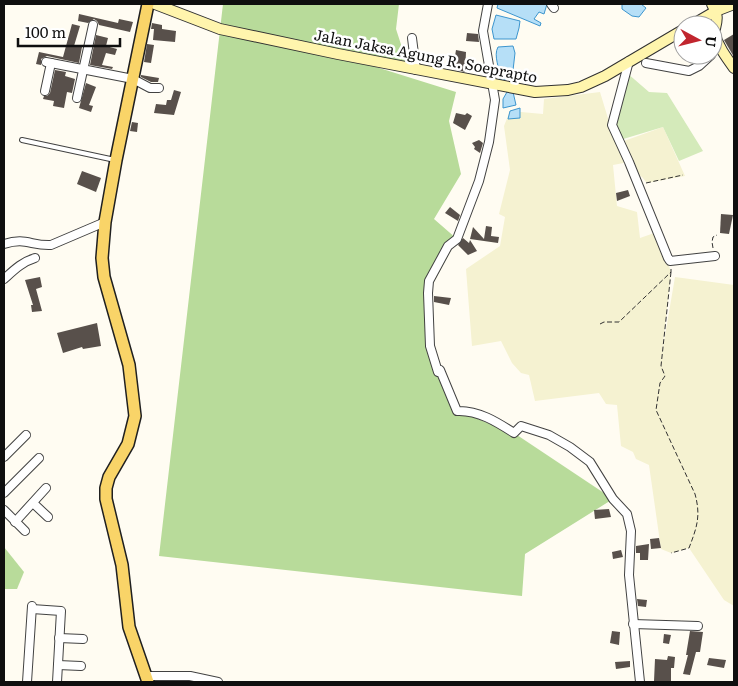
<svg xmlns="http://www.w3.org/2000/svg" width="738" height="686" font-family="Literata,serif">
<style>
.farmland{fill:#f5f2d1}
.green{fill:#d4eaba}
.forest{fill:#b8db9a}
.water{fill:#b6dff7;stroke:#3c95ce}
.building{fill:#58504b}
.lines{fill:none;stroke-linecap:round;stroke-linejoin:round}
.lane-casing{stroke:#424242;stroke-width:6}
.street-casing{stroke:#424242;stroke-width:10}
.secondary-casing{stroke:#313131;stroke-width:12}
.primary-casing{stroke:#202020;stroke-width:14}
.path{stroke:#313131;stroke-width:1;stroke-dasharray:5 2.5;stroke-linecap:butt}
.lane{stroke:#fff;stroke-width:4}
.street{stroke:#fff;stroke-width:8}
.secondary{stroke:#fff5ad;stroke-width:10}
.primary{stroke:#f9d468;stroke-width:11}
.labels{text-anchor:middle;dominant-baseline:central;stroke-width:5;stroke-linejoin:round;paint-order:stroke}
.street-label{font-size:15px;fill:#0f0f0f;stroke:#fff}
</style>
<rect width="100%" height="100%" fill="#fffcf2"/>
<g class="farmland">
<polygon points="600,92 610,125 629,162 613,165 617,206 637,212 640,238 657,232 671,272 662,353 675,277 734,285 734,606 724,600 689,548 671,553 661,549 649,465 636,459 633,452 621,446 617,405 606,404 599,393 535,401 529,375 521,373 512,363 501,341 472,346 466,269 500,246 505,217 499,214 510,170 504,126 510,111 543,114 544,99"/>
<polygon points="663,127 685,176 647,183 642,177 639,175 624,141"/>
</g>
<polygon class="green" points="627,73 649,92 667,93 703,151 679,161 663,127 620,140 614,126"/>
<g class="forest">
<polygon points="223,4 399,4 396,29 407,63 344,57 456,92 449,121 461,174 434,219 457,239 428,293 430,346 457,411 514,433 613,499 525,554 522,596 159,556"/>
<polygon points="4,547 24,572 17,589 4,589"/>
</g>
<g class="water">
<polygon points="498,4 547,4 544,14 539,12 534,19 541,23 540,26 497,8"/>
<polygon points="622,4 641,4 646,8 639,17 632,16 622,9"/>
<polygon points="496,15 520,21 519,28 516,39 494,39 492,29"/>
<path d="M 513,46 L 515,53 L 512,79 L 500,79 C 500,68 493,56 498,47 Z"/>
<polygon points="507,92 513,92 516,105 503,108 503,99"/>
<polygon points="520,108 520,118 508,119 510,111"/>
</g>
<g class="building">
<polygon points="79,14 118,23 119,19 133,22 130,32 99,25 97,21 94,19 88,23 78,21"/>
<polygon points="152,23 162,25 162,29 176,31 175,42 153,40 154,29 151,29"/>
<polygon points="72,24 80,26 74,46 82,47 79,63 47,56 41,59 41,65 36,64 39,52 63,57"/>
<polygon points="467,33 478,34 479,42 466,41"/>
<polygon points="734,34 734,57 724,40"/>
<polygon points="96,35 108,38 106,46 117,49 115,55 106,53 102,65 113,67 112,69 90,65"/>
<polygon points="147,44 154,45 151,63 144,62"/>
<polygon points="456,50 466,52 465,72 453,69"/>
<polygon points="55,70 66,72 65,76 75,79 72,93 67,92 64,108 53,106 54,101 43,99 44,96 47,96 50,93"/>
<polygon points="141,75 159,78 158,82 151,82 141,77"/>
<polygon points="86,83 96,87 89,105 93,106 91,112 79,108"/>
<polygon points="174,90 181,92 174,115 154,113 156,104 166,105 167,100 171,100"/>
<polygon points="456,113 465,115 467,113 472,116 465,130 453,123"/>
<polygon points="132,122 138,123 137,132 130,131"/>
<polygon points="479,140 483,143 480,153 474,149 475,147 472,143"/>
<polygon points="82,171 101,178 96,192 77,184"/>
<polygon points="628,190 630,196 617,201 616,193"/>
<polygon points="450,207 460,215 458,221 445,213"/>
<polygon points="721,214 733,215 729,234 720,233"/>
<polygon points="486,226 492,227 491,236 499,237 498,243 470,239 473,227 484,239"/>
<polygon points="463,238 469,243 470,240 477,251 468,255 458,245"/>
<polygon points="40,277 42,287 36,289 42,311 32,312 31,305 33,305 25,280"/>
<polygon points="434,296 451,298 449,305 434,302"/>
<polygon points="97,323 101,346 83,349 82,347 63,353 57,333"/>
<polygon points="609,509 611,517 595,519 594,510"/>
<polygon points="659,538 661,548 651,549 650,539"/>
<polygon points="649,544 648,560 640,560 640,553 636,553 636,546"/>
<polygon points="621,550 623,557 613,559 612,552"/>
<polygon points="637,599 647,600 646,607 638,606"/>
<polygon points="612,631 620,632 619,645 610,643"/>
<polygon points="690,631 703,632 700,652 696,652 690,675 683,674 688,655 686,655"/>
<polygon points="664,634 671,635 669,644 663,643"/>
<polygon points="668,656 675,657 674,668 671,668 671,682 654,681 655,659 667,660"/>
<polygon points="709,658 726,660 724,668 707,665"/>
<polygon points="630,661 630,667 616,669 615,662"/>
</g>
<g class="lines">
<g class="lane-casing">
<polyline id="lane" points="22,140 115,160"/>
</g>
<g class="street-casing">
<g id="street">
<path d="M 488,4 L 483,31 L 495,100 L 489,142 L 479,181 L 457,239 L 448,246 L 429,281 L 428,293 L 430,346 L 438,372 L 440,370 L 457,411 C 478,410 497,422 514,433 L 521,426 L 549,435 L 570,447 L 590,462 L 613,499 L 627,514 L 631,531 L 629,575 L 640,682"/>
<polyline points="551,4 554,8"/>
<polyline points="412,38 416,70"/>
<polyline points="629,61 612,125 629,162 668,258 670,261 715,256"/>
<polyline points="46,62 133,79 150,88 159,88"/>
<polyline points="646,63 689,71 699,66 711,55"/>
<polyline points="45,91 51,63"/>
<polyline points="77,98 93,25"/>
<path d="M 4,244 C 26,237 31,246 51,245 L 105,222"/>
<path d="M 4,279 C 14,270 22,262 35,258"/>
<polyline points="4,457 26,435"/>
<polyline points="4,493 39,458"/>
<polyline points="33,503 48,517"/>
<polyline points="4,510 25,531"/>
<polyline points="15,522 46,488"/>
<polyline points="32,609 61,611 57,682"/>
<polyline points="633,624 698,626"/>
<polyline points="59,638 83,639"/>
<polyline points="58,665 81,666"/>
<polyline points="145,676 190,676 218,682"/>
<polyline points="27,682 32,606"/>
</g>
</g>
<g class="secondary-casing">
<g id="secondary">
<polyline points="155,4 220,29 338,54 535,92 568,90 581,87 605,76 683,30"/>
<path d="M 712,4 C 719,18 717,19 714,33 C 718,46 726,57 734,68"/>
<polyline points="692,25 716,11 734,4"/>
</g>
</g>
<g class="primary-casing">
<polyline id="primary" points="148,682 129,627 122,565 106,499 106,488 109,477 128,444 135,416 129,365 104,277 102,258 105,222 116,160 148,4"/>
</g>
<g class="path">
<polyline points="646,183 683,175"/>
<polyline points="713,248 712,242 713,237 717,235"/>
<path d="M 671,272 L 661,366 L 665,376 L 660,383 L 656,410 L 695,494 C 701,516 697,527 689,548 L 671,553"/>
<polyline points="600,324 604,322 619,322 671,272 671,269"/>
</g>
<use href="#lane" class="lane"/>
<use href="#street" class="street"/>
<use href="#secondary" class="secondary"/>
<use href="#primary" class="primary"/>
</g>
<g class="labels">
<g class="street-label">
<text transform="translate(426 55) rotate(11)">Jalan Jaksa Agung R. Soeprapto</text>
</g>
</g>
<rect width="738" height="686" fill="none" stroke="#0f0f0f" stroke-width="10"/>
<g transform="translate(698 40) rotate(97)"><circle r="24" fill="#ffffff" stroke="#9f9f9f"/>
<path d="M0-4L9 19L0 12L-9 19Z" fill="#c1252e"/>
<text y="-8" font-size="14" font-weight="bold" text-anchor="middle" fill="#0f0f0f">U</text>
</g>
<path d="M18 38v8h102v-8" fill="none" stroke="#0f0f0f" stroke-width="2.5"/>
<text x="25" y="38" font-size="15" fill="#0f0f0f" stroke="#ffffff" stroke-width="4" paint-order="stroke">100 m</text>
</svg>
